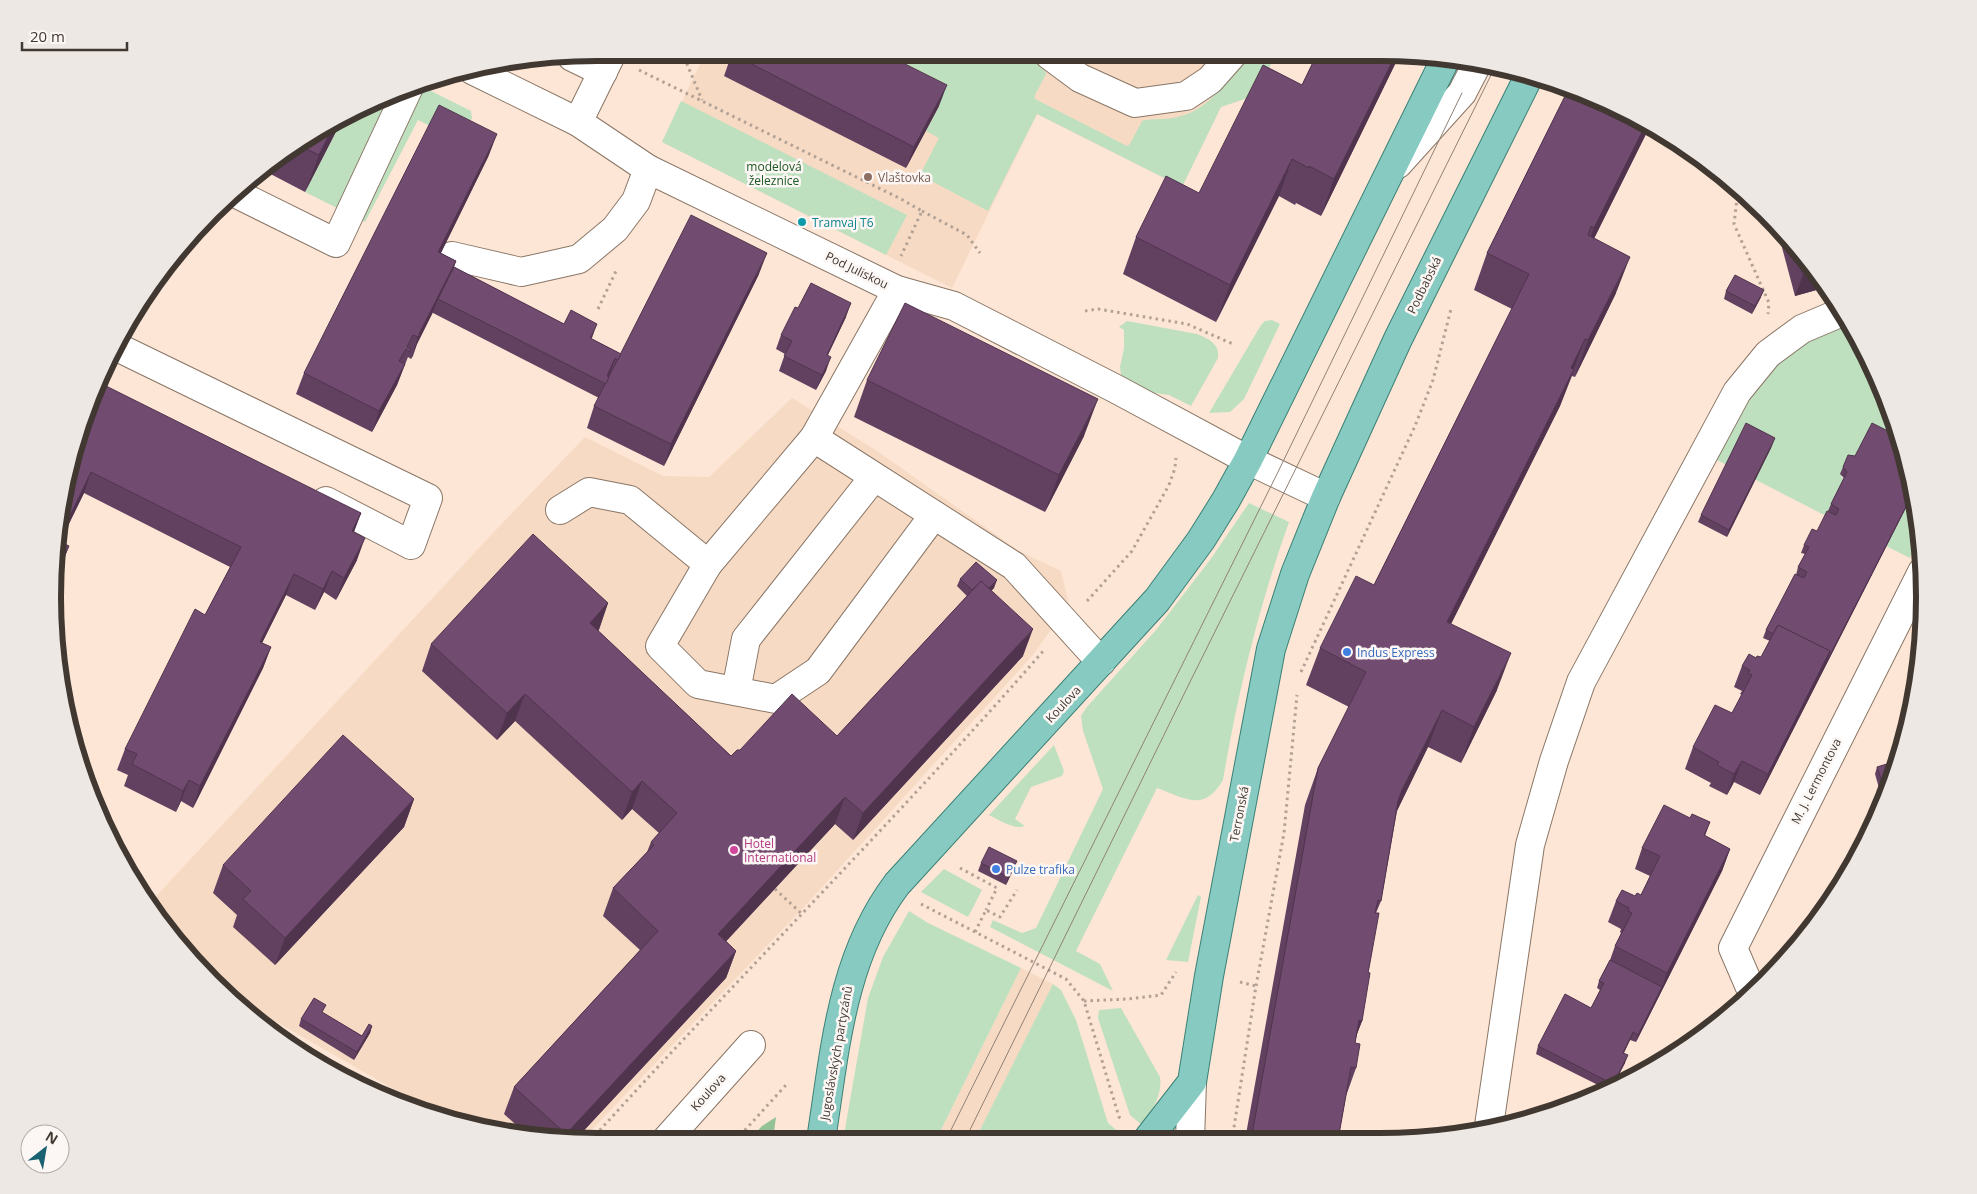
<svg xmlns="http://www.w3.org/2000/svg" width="1977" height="1194" font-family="'Open Sans',sans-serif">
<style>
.built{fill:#f6dac4}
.green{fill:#bee0bf}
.forest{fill:#95c197}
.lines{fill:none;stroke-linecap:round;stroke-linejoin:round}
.minor-casing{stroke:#8a7666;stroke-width:30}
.major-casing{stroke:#3a8075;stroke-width:30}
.path{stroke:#b2a194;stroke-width:3;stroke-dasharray:2.5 4;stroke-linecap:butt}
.minor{stroke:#fff;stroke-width:28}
.major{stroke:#87cac2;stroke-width:28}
.tram{stroke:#908176;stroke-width:1}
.wall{fill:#624060}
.shaded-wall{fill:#50344e}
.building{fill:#724b70;stroke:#50344e}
.education-dot{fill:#8d6e63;stroke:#fcf7f4;stroke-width:2}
.culture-dot{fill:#0f9aa8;stroke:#fcf7f4;stroke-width:2}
.shop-dot{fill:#3f7fe0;stroke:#fcf7f4;stroke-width:2}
.hotel-dot{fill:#d1479c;stroke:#fcf7f4;stroke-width:2}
.labels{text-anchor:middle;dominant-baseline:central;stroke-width:5;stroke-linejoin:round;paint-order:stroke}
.park-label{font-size:12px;fill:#1b5924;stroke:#fcf7f4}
.education-label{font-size:12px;fill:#785e54;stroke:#fcf7f4;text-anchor:start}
.culture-label{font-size:12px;fill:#0d838f;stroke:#fcf7f4;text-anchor:start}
.street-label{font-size:12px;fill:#413831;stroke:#fcf7f4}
.shop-label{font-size:12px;fill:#366cbe;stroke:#fcf7f4;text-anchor:start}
.hotel-label{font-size:12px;fill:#b23c85;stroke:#fcf7f4;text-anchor:start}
.rim{fill:none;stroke:#413831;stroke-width:6}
</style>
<rect width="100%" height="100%" fill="#fde6d5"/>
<g class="built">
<polygon points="1273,54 1256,95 1221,107 1182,187 1037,114 952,288 662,142 704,56"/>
<polygon points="792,398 877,451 1019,551 1061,571 1069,605 1032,656 805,906 582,1140 561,1140 442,1117 221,990 212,982 165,928 149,904 493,533 585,437 663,476 709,477"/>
<polygon points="1021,968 1053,984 975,1140 936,1140"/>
</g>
<g class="green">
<path d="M 1241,54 L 1252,54 L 1268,62 L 1273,54 L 1276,54 L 1256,95 L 1221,107 L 1182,187 L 1037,114 L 988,211 L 920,175 L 939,138 L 926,131 L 939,106 L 840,56 L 1027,55 L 1045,71 L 1046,74 L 1035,95 L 1035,99 L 1127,146 L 1130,144 L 1142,121 C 1152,118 1163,120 1173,118 C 1208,112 1226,84 1241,54 Z"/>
<polygon points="412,86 421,86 471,111 472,118 460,141 418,120 365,222 305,192 344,116 356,109"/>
<polygon points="681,101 907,215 886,255 662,142"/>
<polygon points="1846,319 1883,389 1901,447 1852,463 1841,477 1844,479 1834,520 1713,458 1740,404 1776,359"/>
<polygon points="1272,320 1280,324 1244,399 1230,412 1209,413 1261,325 1265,321"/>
<path d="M 1127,321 L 1197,334 C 1209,339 1220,344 1218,358 L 1191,406 L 1169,395 L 1154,393 L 1121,375 L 1120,367 L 1124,348 L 1124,330 L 1119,327 Z"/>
<polygon points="1914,492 1919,540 1910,558 1886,546"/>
<path d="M 1249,503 L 1289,522 C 1259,606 1238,692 1223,780 C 1204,813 1185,798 1157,788 L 1076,951 L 1100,964 L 1113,991 L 990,927 L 993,920 L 1022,933 L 1036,928 L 1103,789 L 1083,731 L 1081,716 L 1086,708 L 1156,630 L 1210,560 Z"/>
<path d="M 1054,745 L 1064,771 L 1062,776 L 1031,787 L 1015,819 L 1025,826 C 1013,830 1000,820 989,815 Z"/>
<polygon points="944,869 982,890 968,917 921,892"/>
<polygon points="1198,895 1201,897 1188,962 1166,960"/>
<polygon points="909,911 928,923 1021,968 936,1140 843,1140 868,998 883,957"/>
<polygon points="1053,984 1061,990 1076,1020 1108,1123 1128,1140 975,1140"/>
<path d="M 1121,1008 L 1160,1077 C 1163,1095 1151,1111 1143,1126 L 1130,1115 L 1098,1018 L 1099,1010 Z"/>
</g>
<polygon class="forest" points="776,1117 773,1140 749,1140 762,1126"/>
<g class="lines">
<g class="minor-casing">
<g id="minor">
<polyline points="1049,55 1080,78 1135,103 1186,96 1210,80 1233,54"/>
<polyline points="572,57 603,72"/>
<polyline points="472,70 578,122 648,169 897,290 954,306 1116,389 1248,460 1326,497"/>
<polyline points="578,122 610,57"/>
<polyline points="1398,164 1462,93 1476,66"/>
<polyline points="237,194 336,243 409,87"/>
<polyline points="452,256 521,272 579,259 615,229 636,201 648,169"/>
<polyline points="115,346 428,498 411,545 326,501"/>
<polyline points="814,438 1014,566 1101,662"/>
<polyline points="560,510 589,492 630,500 708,564 814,438 897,290"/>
<polyline points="708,564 660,646 698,684 776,699 818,671 934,515"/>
<polyline points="736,691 746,639 874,477"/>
<polyline points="1752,992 1733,948 1922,572"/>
<polyline points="1489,1126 1530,845 1554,761 1581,682 1737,392 1768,354 1802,329 1842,312"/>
<polyline points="666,1140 751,1045"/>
<polyline points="1190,1140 1192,1082"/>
</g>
</g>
<g class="major-casing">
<g id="major">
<path d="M 821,1140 C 835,1051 841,958 897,884 L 1157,600 L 1201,540 L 1226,500 L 1248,460 L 1445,60"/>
<polyline points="1147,1140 1192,1082 1209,976 1271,649 1295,574 1326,497 1398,339 1529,76"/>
</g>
</g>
<g class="path">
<polyline points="689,57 687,64 702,100"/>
<polyline points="639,70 901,199 922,211 901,256"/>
<polyline points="1738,190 1734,224 1769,303 1768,314"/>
<polyline points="922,211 967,235 980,253"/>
<polyline points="598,309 616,271"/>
<polyline points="1085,311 1098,309 1187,324 1233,344"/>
<polyline points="1087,601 1132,551 1169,485 1175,468 1176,458"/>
<polyline points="1301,672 1415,426 1433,380 1451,309"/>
<polyline points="960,868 997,888 986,910"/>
<polyline points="775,889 802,914"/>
<polyline points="921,904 1066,979 1084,1001 1119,1117 1122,1119"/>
<polyline points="975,932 986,910 1000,917 1017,890"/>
<polyline points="1240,982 1256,986"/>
<polyline points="1084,1001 1128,999 1161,995 1176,972"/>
<path d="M 591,1140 C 740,975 899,817 1045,649"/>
<polyline points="736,1140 786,1085"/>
<polyline points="1232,1140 1256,986 1284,833 1297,695"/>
</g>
<use href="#minor" class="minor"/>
<use href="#major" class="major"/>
<g class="tram">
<polyline points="946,1140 1277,474 1462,93"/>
<polyline points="965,1140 1188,686 1494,69"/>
</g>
</g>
<g class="wall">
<polygon points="1253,54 1273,54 1268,63"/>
<polygon points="1317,54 1400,54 1321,216 1296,203 1295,205 1279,196 1216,322 1123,274 1136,237 1199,193 1302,85"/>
<polygon points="731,56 889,56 939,106 906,168 724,76"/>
<polygon points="1569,88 1649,128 1594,238 1616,293 1575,377 1572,376 1560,406 1451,624 1497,690 1461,763 1428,747 1397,811 1381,901 1376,913 1362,1021 1357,1034 1355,1043 1356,1068 1346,1096 1338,1140 1245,1140 1305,805 1318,768 1349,707 1306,685 1320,648 1374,585 1512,309 1474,290 1487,253"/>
<polygon points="344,116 305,192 261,169 266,165"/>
<polygon points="489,155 441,253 456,261 454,267 621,354 759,274 664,466 587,428 594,406 599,398 433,313 433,312 417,344 413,356 411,359 408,357 397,385 372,432 296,394 304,373"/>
<polygon points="1776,225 1827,287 1795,296"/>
<polygon points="1726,291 1761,297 1752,314 1724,299"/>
<polygon points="798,308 846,317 828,355 826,371 816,390 779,371 785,354 776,349 781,335"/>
<polygon points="867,380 1084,436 1045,512 854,417"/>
<polygon points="81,422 361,513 354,532 357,560 336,600 324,592 315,610 286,595 262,643 271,647 263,668 193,808 181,801 176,812 124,786 128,775 117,770 125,749 205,615 230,567 84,493 60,542 69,546 61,567 54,582 57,526"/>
<polygon points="1898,436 1914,492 1760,795 1734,782 1727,795 1709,786 1711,783 1685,769 1693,747 1732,713 1742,695 1740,694 1742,691 1734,687 1742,666 1756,658 1761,657 1770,641 1763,638 1766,630 1796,575 1798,567 1805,554 1801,553 1804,545 1817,531 1834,515 1828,511 1831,504 1844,478 1840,474 1843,467 1855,456"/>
<polygon points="1772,446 1727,537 1698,522 1701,515"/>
<polygon points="960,579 994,588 991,591 1023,656 853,840 835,824 726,941 736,951 726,978 575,1140 561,1140 525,1133 504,1114 514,1087 640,950 603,916 613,888 647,852 651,842 659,833 632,809 622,820 515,721 497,740 422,671 431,644 608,603 598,631 731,756 740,750 837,736 967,596 957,586"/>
<polygon points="1897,761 1887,793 1881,795 1875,774 1877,767"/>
<polygon points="414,799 404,827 275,965 233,927 237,915 213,893 223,865"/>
<polygon points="1690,818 1710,822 1705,836 1730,849 1722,871 1636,1042 1630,1040 1624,1053 1625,1063 1613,1086 1606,1089 1536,1054 1538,1046 1591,1008 1600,990 1597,988 1599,981 1610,960 1615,946 1621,933 1620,932 1621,929 1608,922 1616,901 1641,895 1650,876 1635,869 1642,848"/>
<polygon points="981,863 1014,868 1006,885 978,871"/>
<polygon points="323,1013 362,1036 372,1026 370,1033 354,1060 299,1026 301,1019"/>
</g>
<g class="shaded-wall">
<polygon points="1396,54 1400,54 1321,216 1334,179"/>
<polygon points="947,85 939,106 906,168 914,147"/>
<polygon points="344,116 305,192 319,155 336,121"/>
<polygon points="1645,126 1649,128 1581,265 1594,228"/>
<polygon points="497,134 489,155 431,273 438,252"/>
<polygon points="1292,159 1279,196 1216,322 1230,285"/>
<polygon points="767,253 759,274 664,466 671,444"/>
<polygon points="1630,257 1616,293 1575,377 1588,340"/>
<polygon points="456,261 448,282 438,299 433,312 417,344 411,359 418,337 419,334"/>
<polygon points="1814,272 1827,287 1795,296 1803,275"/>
<polygon points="1764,290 1761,297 1752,314 1755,306"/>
<polygon points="851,303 846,317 821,369 827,355"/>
<polygon points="597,324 592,338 590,338"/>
<polygon points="1585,339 1560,406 1434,658 1447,622"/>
<polygon points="831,357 826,371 816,390 822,375"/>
<polygon points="615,358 610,373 605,383 607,376"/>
<polygon points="405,364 397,385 372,432 379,411"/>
<polygon points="1098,399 1084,436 1045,512 1059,475"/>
<polygon points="1775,438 1772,446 1727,537 1729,530"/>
<polygon points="91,472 84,493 55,552 58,541"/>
<polygon points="1914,491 1914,492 1760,795 1768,774 1830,651"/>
<polygon points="361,513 353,534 352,531"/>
<polygon points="365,538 357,560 336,600 344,578"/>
<polygon points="69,546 61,567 54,582 54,575"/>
<polygon points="332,571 324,592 315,610 323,589"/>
<polygon points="294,574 286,595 252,663 260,642"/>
<polygon points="997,580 994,588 977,605 980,598"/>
<polygon points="608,603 599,630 580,650 590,623"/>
<polygon points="1033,629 1023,656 853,840 863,813"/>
<polygon points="271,647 263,668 193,808 200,786"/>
<polygon points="1511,653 1497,690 1461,763 1474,727"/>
<polygon points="525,694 515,721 497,740 507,713"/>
<polygon points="1442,710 1428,747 1389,827 1402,790"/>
<polygon points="1742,761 1734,782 1727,795 1734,774"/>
<polygon points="189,780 181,801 176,812 183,791"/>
<polygon points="642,781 632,809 622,820 632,792"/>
<polygon points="1889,786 1887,793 1881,795 1884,787"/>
<polygon points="845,797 835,824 708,961 718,934"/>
<polygon points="414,799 404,827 275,965 285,938"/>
<polygon points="1730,849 1722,871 1636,1042 1638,1035 1662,987 1667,973"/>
<polygon points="1017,861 1014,868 1006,885 1008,877"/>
<polygon points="736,951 726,978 575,1140 563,1140 566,1134"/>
<polygon points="1359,1020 1362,1021 1348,1057"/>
<polygon points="372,1026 370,1033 354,1060 357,1052"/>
<polygon points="1633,1032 1630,1040 1620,1060 1623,1053"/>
<polygon points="1628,1055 1625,1063 1612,1087 1613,1084"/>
</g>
<g class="building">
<polygon points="1317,54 1396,54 1334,179 1309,166 1309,168 1292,159 1230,285 1136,237 1166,176 1199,193 1263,65 1302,85"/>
<polygon points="736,56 889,56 947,85 914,147"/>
<polygon points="1569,88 1645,126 1594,228 1591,226 1588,235 1630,257 1588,340 1585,339 1571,368 1574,369 1447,622 1511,653 1474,727 1442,710 1402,790 1398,801 1381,901 1378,900 1375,913 1379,913 1369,968 1368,972 1370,973 1362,1021 1359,1020 1355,1043 1360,1044 1356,1068 1351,1067 1338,1140 1251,1140 1318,768 1366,672 1320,648 1356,576 1374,585 1529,274 1487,253"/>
<polygon points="439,105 497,134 438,252 456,261 419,334 420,334 418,337 413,335 407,347 411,349 410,352 406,349 399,361 405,364 379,411 304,373"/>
<polygon points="336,121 319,155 298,145"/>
<polygon points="691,215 767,253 671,444 594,406"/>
<polygon points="1796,250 1814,272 1803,275"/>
<polygon points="454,267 564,324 571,310 597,324 590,338 621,354 618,360 615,358 607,376 609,377 606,384 438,299"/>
<polygon points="1735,275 1764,290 1755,306 1726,291"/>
<polygon points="811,283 851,303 827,355 831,357 822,375 784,356 792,341 781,335 795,307 798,308"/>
<polygon points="905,303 1098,399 1059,475 867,380"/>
<polygon points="98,382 361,513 352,531 365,538 344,578 332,571 323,589 294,574 260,642 271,647 200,786 189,780 183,791 132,764 137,754 125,749 195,609 205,615 241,547 91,472 58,541 69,546 54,575 57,526 81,422"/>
<polygon points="1746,423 1775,438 1729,530 1701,515"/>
<polygon points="1872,423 1898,436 1914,491 1825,665 1830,651 1778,625 1773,634 1766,630 1795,574 1804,578 1807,572 1798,567 1809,547 1804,545 1812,529 1817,531 1827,511 1836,515 1839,509 1831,504 1847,472 1843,467 1848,455 1855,456"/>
<polygon points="533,534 608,603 590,623 731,756 737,750 740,750 792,694 837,736 981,581 1033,629 863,813 845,797 718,934 736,951 566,1134 514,1087 658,931 613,888 654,845 651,842 677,813 642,781 632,792 525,694 507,713 431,644"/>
<polygon points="976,562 997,580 989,588 981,581 972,590 960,579"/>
<polygon points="1778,625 1830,651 1768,774 1742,761 1734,774 1717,765 1719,762 1693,747 1715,705 1732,713 1752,675 1748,673 1750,670 1742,666 1749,654 1756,658 1757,656 1761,657"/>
<polygon points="343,735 414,799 285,938 243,899 251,891 223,865"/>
<polygon points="1897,761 1889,786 1884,787 1877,767"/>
<polygon points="1664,805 1690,818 1692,814 1710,822 1704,835 1730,849 1667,973 1615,946 1632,913 1628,911 1629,908 1616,901 1622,890 1635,896 1637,893 1641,895 1660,856 1642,848"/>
<polygon points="989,847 1017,861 1008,877 981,863"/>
<polygon points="1610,960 1662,987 1638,1035 1633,1032 1623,1053 1628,1055 1613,1084 1538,1046 1565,994 1591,1008 1604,983 1599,981"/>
<polygon points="314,998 326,1005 322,1012 362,1036 369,1024 372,1026 357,1052 301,1019"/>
</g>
<circle class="education-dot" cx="868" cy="177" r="5"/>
<circle class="culture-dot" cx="802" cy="222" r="5"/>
<g class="shop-dot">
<circle cx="1347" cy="652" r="5"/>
<circle cx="996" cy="869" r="5"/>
</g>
<circle class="hotel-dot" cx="734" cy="850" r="5"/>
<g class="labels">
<g class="park-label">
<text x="774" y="166">modelová<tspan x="774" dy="14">železnice</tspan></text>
</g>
<g class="education-label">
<text x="878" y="177">Vlaštovka</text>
</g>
<g class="culture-label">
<text x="812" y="222">Tramvaj T6</text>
</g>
<g class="street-label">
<text transform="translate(857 270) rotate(26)">Pod Juliskou</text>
<text transform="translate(1424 285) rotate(-64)">Podbabská</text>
<text transform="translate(1063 704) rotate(-47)">Koulova</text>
<text transform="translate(1816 781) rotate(-63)">M. J. Lermontova</text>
<text transform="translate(1239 814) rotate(-79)">Terronská</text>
<text transform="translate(836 1053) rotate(-80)">Jugoslávských partyzánů</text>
<text transform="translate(708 1092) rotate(-48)">Koulova</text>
</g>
<g class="shop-label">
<text x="1357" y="652">Indus Express</text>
<text x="1006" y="869">Pulze trafika</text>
</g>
<g class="hotel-label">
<text x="744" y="843">Hotel<tspan x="744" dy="14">International</tspan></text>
</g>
</g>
<path d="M0 0H1977V1194H0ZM597 61H1380A536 536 0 0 1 1916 597V597A536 536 0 0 1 1380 1133H597A536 536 0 0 1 61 597V597A536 536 0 0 1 597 61Z" fill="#ede8e4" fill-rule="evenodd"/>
<path class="rim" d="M597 61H1380A536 536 0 0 1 1916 597V597A536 536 0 0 1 1380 1133H597A536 536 0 0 1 61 597V597A536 536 0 0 1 597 61Z"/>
<g transform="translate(45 1149) rotate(31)"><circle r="24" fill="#fcf7f4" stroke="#b1aba6"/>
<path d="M0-4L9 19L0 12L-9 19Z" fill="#1a6171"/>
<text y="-8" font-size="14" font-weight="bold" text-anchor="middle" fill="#413831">N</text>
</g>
<path d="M22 42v8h105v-8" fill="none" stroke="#413831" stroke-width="2.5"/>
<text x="30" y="42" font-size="15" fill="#413831" stroke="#fcf7f4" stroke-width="4" paint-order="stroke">20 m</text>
</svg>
